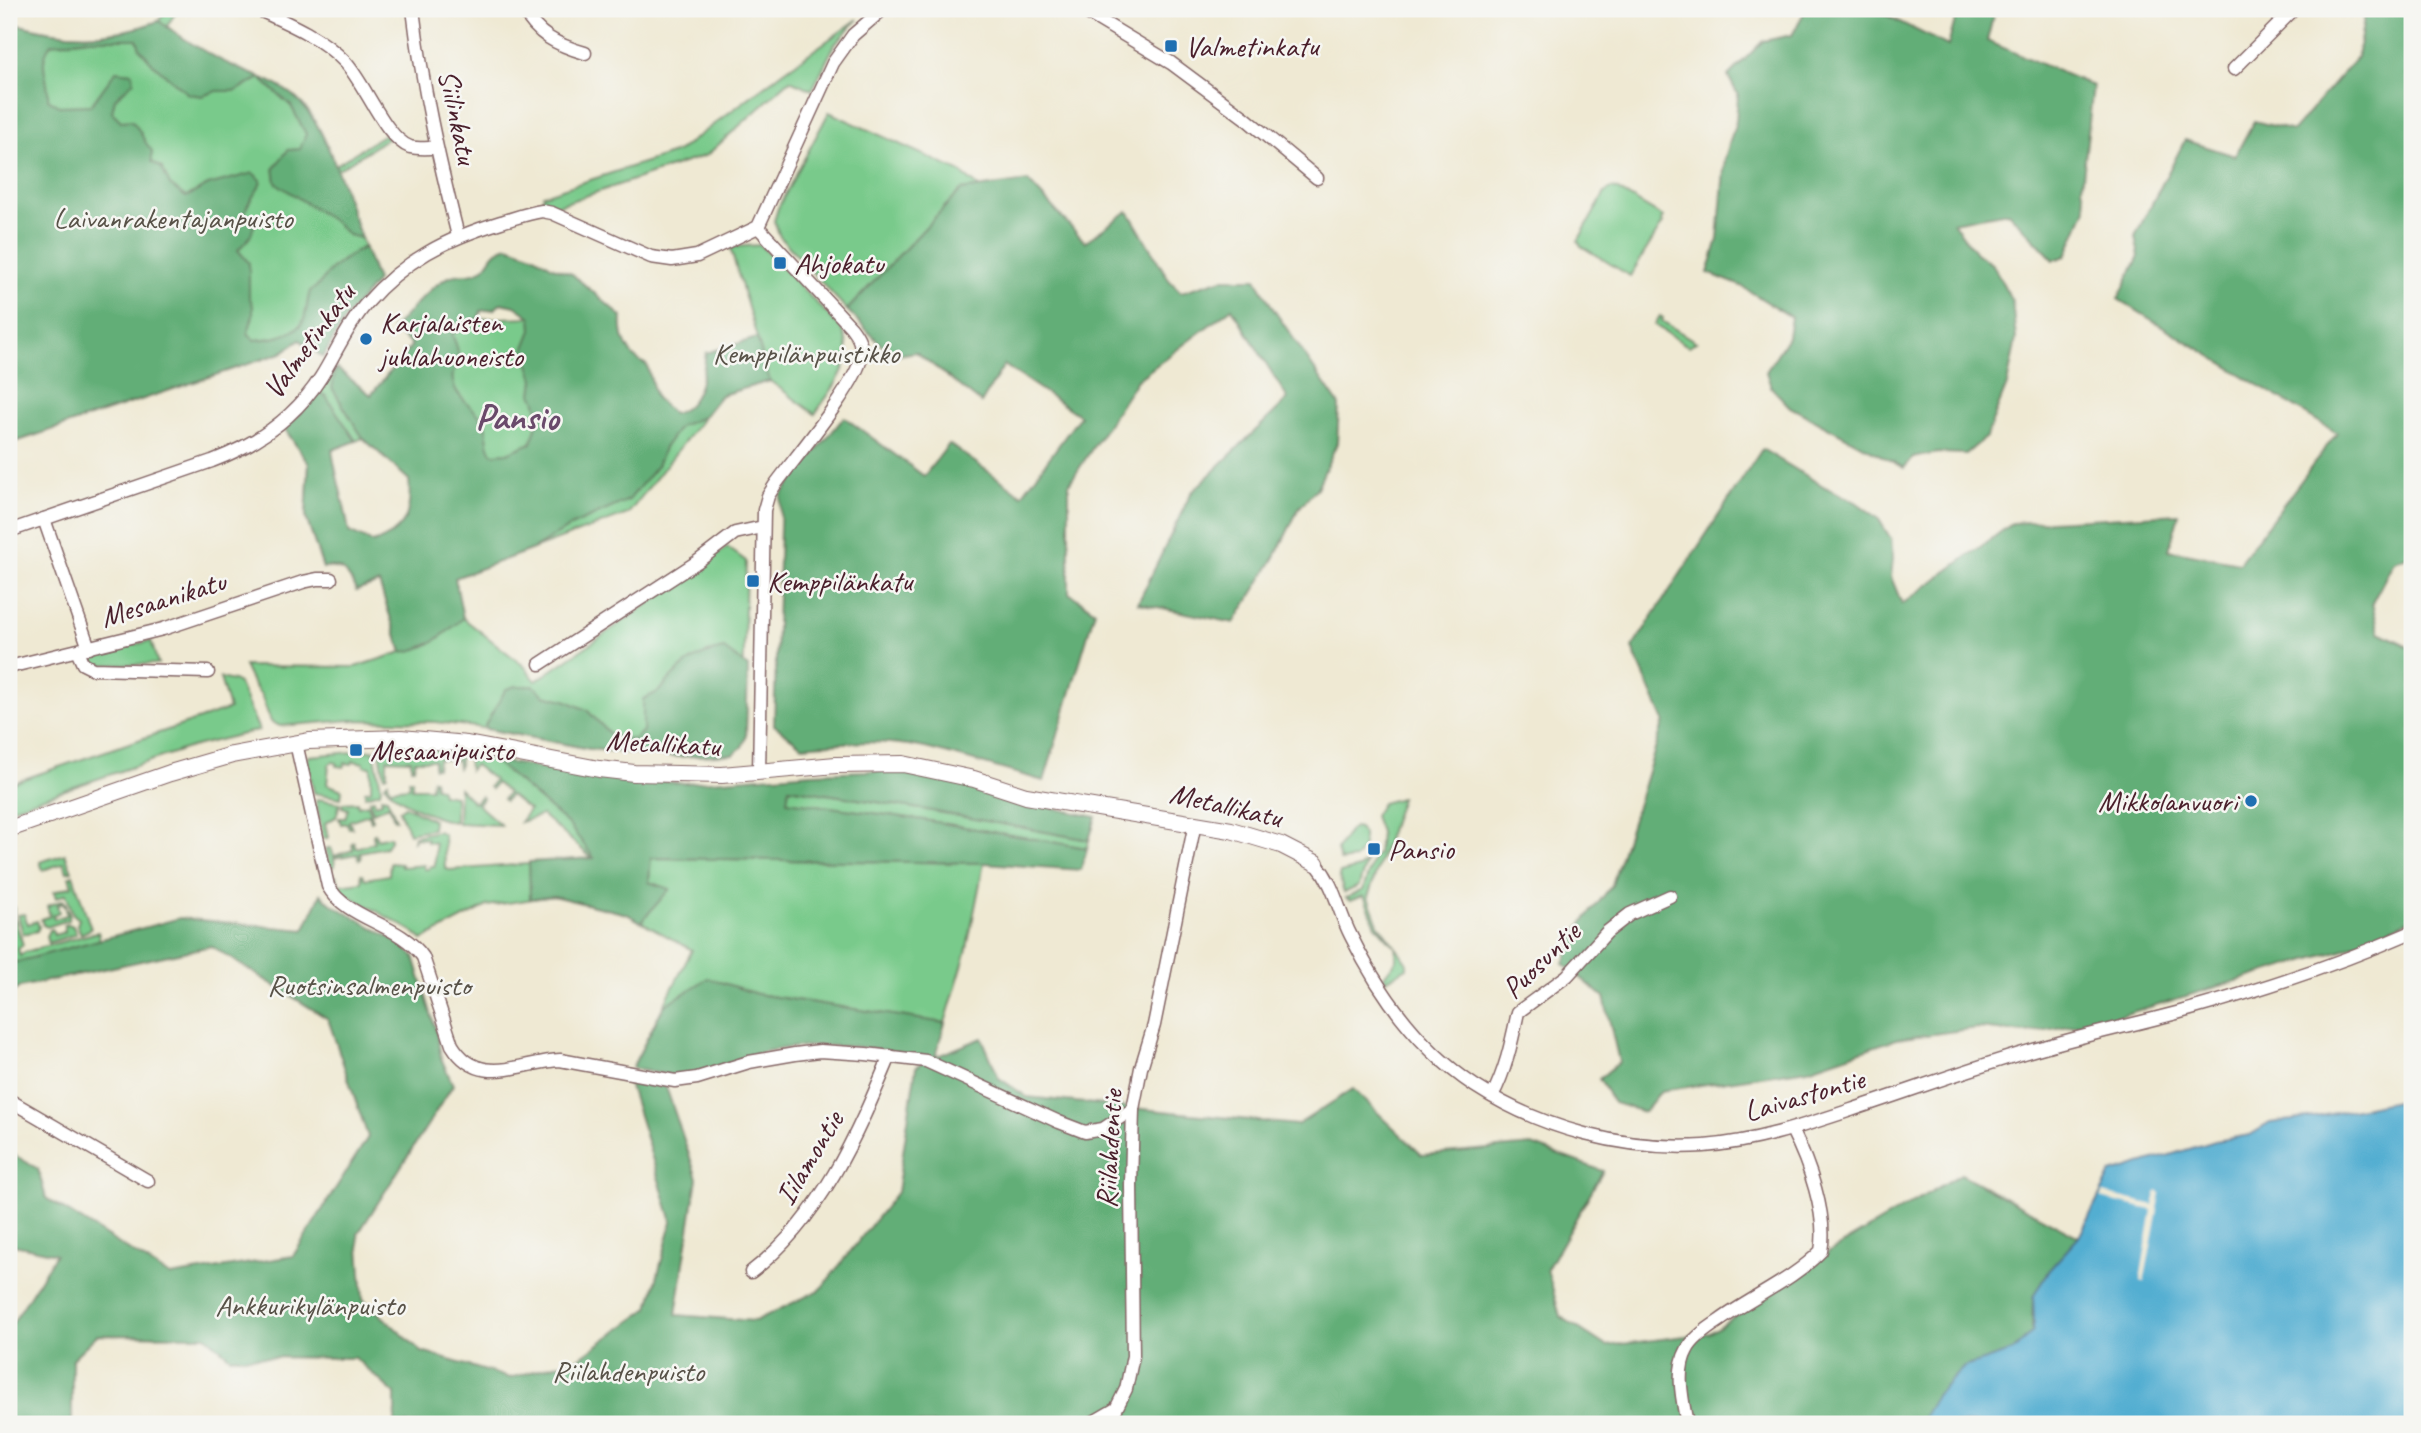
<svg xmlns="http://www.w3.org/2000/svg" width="2421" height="1433" font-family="Caveat,sans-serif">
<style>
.green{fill:#79ca8b;stroke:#62745b;stroke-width:2;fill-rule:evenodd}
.forest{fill:#62ae77;stroke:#566651;stroke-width:2;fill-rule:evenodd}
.water{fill:#53aed1;stroke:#4e667e;stroke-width:2}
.pier{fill:#efe9d3}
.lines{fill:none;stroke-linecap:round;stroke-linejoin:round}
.street-casing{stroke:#846666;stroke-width:15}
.secondary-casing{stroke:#846666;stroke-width:18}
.street{stroke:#fff;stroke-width:12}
.secondary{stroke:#fff;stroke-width:16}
.poi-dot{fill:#1f6fb2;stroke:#f6f6f2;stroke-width:2.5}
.labels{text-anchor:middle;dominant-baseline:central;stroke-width:5;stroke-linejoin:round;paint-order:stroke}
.poi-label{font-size:30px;fill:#4a1f2b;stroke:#f6f6f2;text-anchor:start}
.street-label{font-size:30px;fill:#4a1f2b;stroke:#f6f6f2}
.park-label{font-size:30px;fill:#585248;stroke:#f6f6f2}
.district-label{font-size:37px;font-weight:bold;fill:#6a4a6b;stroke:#f6f6f2}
</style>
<rect width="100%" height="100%" fill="#f6f6f2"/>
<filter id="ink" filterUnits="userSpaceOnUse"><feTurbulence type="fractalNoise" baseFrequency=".0143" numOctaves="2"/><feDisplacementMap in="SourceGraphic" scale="14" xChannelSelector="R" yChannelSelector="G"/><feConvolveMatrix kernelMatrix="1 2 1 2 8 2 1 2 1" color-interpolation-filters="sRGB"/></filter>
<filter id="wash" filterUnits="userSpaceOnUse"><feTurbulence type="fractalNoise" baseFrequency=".00686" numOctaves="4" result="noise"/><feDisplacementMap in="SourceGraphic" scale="28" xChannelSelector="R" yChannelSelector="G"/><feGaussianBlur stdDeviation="1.57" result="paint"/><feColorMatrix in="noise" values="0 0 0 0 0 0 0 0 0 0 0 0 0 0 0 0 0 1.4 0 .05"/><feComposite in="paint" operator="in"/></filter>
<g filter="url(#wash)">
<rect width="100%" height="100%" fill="#efe9d3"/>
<g class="green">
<path d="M 167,9 L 178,9 L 167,26 C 187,44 212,57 236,68 C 264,80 290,88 309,112 C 321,128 327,147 334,166 L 385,134 L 388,138 L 336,171 L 377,281 L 346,317 L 323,357 L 300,340 L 281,353 L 9,444 L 9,22 C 61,38 108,40 159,21 Z"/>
<polygon points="858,19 835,44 812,90 790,80 707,155 556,206 542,204 543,195 677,152 783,72"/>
<polygon points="829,112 959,171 980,188 961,190 847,310 780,237 774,221 778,208"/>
<polygon points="1611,188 1616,189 1663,217 1661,221 1663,223 1630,276 1581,246 1578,241 1605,193"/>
<path d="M 760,245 L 841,328 C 860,360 832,388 815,414 L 770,381 L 721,395 L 628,514 L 454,578 L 463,618 L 524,666 L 536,681 L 692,574 L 727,547 L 746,561 L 742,738 L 677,757 L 590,749 L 476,727 L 435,722 L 352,720 L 280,726 L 271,722 L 261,695 L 252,683 L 244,666 L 355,667 L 402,652 L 379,583 C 363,578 336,565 323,568 L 306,517 L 309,464 L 285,429 L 309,405 L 336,368 L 371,395 L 412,345 L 446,320 L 531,317 L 680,426 L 713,384 L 766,368 L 730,247 ZM 381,431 L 435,512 L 372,554 L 347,540 L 325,453 Z"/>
<polygon points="1660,316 1663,318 1662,321 1696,342 1688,346 1656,326 1655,324"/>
<polygon points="151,641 158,664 98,665 89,660 88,657 92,653"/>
<polygon points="220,678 238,682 259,730 191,747 9,809 9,784 229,709"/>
<polygon points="379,745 456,749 460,753 460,765 458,768 457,760 438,759 437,768 434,768 434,760 415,760 414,768 411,768 411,760 387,759 387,775 384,776"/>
<polygon points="374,750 381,787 380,792 365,796 365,791 371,790 371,767 364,766 364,763 353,761 352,764 345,763 344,767 336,766 337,763 332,762 329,765 327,784 342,790 341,798 314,793 307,761 309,756"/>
<polygon points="468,757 493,760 661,899 649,882 650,858 984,863 966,953 945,1023 757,994 709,979 632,1068 692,950 627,914 553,896 487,906 422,940 412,931 339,890 333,876 336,876 339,885 362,882 361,874 363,874 365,879 389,875 390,863 401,864 401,867 424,865 424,869 429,869 430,866 435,866 435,843 427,842 427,839 416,838 413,841 414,836 438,831 444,835 445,868 449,870 593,859 542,815 520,822 529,810 510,795 505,801 503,799 508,793 496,783 491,789 489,787 494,780 475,765 469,770"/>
<path d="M 409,779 L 412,779 L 412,788 L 431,788 L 432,779 L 434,779 L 435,787 L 440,788 L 442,794 L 455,796 L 455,822 C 438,820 393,800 385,784 L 388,781 L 389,789 L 409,787 Z"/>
<polygon points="459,788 474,803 481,796 483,798 477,804 501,825 458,823"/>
<polygon points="789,788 926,810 1089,840 1087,848 924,820 786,801"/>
<polygon points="381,797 387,798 396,819 394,819 389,805 373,812 369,800 374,799 375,804 382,802"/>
<polygon points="1401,798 1368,897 1378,924 1407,962 1407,968 1386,980 1384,976 1397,959 1395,947 1376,926 1364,896 1350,901 1346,898 1363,890 1374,856 1378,854 1380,832 1374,816 1382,803"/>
<polygon points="318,799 340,803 336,817 325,823 328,837 326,839 323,838 316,801"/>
<polygon points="357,802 358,806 368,804 373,820 371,821 369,814 349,821 352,828 349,828 347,823 341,824 339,818 345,818 348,809 342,807 343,803"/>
<polygon points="405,806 433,820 432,829 409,833 399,810"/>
<polygon points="1354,827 1359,828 1363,834 1363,847 1355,859 1340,861 1337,850 1349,831"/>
<polygon points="375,833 377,839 389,836 391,838 386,847 360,852 361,859 359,860 357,854 334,858 335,866 330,867 326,849 328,848 331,848 334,856 353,850 352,843 354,842 356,848 374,842 373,834"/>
<polygon points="65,854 72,871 67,872 64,863 43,870 40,862"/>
<polygon points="1366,862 1359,886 1344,893 1339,877 1340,873 1359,868"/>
<polygon points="73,875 91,929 81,934 77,925 79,919 73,914 66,894 56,898 54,892 72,886 69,877"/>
<polygon points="63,900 67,906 65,907 63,903 57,905 59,912 53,915 54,919 67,915 66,910 68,909 70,915 68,920 47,927 43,925 41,919 50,916 47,906"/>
<polygon points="13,906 15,912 13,914 23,945 18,948 20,956 25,952 98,932 100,940 14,963 9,947 9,907"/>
<polygon points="24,914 28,924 37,921 39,927 37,931 23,934 18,915"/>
<polygon points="68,924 73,926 76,934 48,943 46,936 49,930 52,929 54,935 65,932 64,925"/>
</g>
<g class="forest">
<polygon points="1806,9 1874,9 1948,46 1958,9 1995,9 1987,41 2093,86 2082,187 2086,209 2066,256 2054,260 2008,212 1953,222 1976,253 1993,265 2012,301 2016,339 2007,385 1986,437 1966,454 1938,453 1913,458 1904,468 1790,407 1771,387 1766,372 1788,337 1791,317 1741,286 1708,273 1718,239 1725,158 1736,121 1738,95 1728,76 1763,41 1792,35"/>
<polygon points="2366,9 2412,9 2412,554 2394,561 2372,603 2379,632 2412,648 2412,919 2345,949 2102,1021 2026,1033 1978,1028 1896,1039 1808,1069 1661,1091 1644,1112 1614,1103 1599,1079 1619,1062 1604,997 1564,964 1578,929 1612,885 1664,721 1632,648 1762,449 1825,487 1856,502 1878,518 1891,539 1893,558 1891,577 1902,604 2013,523 2179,514 2169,550 2239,563 2337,433 2118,299 2139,256 2135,236 2185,140 2235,156 2254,121 2293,131 2357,57"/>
<path d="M 159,21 C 182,38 206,54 233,66 C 252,75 273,80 291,94 C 328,123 344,194 361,238 L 348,235 L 337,224 L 276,183 L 274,168 L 288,150 L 300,149 L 306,134 L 291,106 L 260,78 L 236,91 L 217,91 L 202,96 L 188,94 L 153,64 L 140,49 L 137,39 L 89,39 L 51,44 C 36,64 50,77 48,99 L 59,106 L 91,105 L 116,71 L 132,73 L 134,81 L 115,99 L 112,112 L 121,121 L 131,120 C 141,129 142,140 152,151 L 152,162 L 162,168 L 170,185 L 186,197 L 208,185 L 253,173 L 261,180 C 260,193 247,198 245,214 L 254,226 L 250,237 L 238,250 L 249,263 L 249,296 L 253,306 L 253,316 L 248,333 L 254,340 C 270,339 297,336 304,319 C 307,310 307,300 310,291 C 319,286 320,283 326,275 C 336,263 351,254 364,247 L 377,281 L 346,317 L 323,357 L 300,340 L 281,353 L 9,444 L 9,22 C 61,38 108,40 159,21 Z"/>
<path d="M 1028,181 L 1085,242 L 1128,211 L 1169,280 L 1181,292 L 1222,279 L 1256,279 L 1274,310 L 1339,405 L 1337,443 L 1317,488 L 1299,508 L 1275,557 L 1234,623 L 1138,603 L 1191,493 L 1288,399 L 1232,308 L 1137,380 L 1069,484 L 1069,593 L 1095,611 L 1044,781 C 1003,770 962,756 920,747 C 881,739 841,743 802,746 L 774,725 L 781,495 L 844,417 L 924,476 L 949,444 L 1022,495 L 1080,416 L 1004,365 L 981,403 L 916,352 L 892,356 L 847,310 L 961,190 Z"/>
<path d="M 508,246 L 533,255 L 553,267 L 572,274 L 622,317 C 620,338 628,357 647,365 L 656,398 L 673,414 C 699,407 703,377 706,353 L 757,338 L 770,381 L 721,395 L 703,417 L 680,426 L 664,448 L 657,466 L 629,500 L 573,525 L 533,549 L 455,578 L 463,618 C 444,635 428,650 402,652 L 379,583 L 356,591 C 350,575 341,563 323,568 L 306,517 L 309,464 L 285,429 L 318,394 L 325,395 L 356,441 L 332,450 C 336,478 345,504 349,532 L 373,543 C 406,531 412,514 409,480 L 363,438 L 332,388 L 336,368 L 371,395 L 412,345 L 392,329 C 410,313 427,288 449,277 C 459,272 471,277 481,270 C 494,261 487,253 508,246 ZM 501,303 L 515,306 L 531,317 L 532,330 L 524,350 L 534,379 L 532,394 C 542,409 537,427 531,443 L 507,453 L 493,454 C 485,444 489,433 484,422 C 477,409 461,402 455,388 C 448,371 458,369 458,356 C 459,348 454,341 452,334 C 464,327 478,326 481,311 L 495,309 Z"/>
<path d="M 724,649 L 748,667 L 746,737 L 742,747 L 733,754 L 677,757 L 590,749 L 487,729 L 485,725 L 506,689 L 516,686 L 534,686 L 544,695 L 565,700 L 587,710 L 611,735 L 633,740 L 643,731 L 643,699 C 667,689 661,686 678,671 C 691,658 707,652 724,649 Z"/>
<polygon points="493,760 595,777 685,783 812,773 898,770 920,778 940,777 1029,803 1096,817 1089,840 926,810 789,788 787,801 924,820 1087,848 1081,870 984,863 651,858 649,882 670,889 641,922 627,914 554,896 530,899 529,862 594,858 568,824"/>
<path d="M 321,894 L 330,903 L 401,944 L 414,956 L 437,1034 L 441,1058 L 453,1085 L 358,1234 L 363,1299 L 422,1352 L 510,1378 L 579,1358 L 649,1308 L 672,1222 L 628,1080 L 666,1087 L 697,1178 L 676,1315 L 755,1321 L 820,1290 L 897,1192 L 916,1067 L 928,1059 C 878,1046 825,1042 773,1050 C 744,1054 715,1072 685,1075 C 668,1076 649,1072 632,1068 L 664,1006 L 708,978 L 757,994 L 945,1023 L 935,1057 L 982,1038 L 999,1078 L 1027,1097 L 1297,1125 L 1353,1089 L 1422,1155 L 1532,1145 L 1603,1171 L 1547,1269 L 1560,1316 L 1606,1346 L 1710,1333 L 1829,1252 L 1961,1174 L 2079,1237 L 2049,1270 L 2033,1297 L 2032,1332 L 2013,1351 L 1999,1356 L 1924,1416 L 1923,1424 L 395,1424 L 395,1394 L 355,1358 L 230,1357 L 206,1336 L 97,1335 L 72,1359 L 72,1424 L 9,1424 L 9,1329 L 56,1254 L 9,1244 L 9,1152 L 38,1169 L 46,1198 L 170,1276 L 293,1256 L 368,1137 L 328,1019 L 211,946 L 20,987 L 9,995 L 9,964 L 180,918 L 304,930 Z"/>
</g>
<polygon class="water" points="2412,1098 2412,1424 1923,1424 1924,1416 1937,1394 1964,1367 2013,1351 2032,1332 2034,1321 2033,1297 2049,1270 2079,1237 2111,1173 2215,1141 2250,1135 2270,1123 2315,1117"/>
<polygon class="pier" points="2157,1191 2161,1193 2144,1282 2140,1281 2152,1210 2100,1198 2103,1193 2153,1205"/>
</g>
<g filter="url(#ink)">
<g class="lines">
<g class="street-casing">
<g id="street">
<path d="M 257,9 C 288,23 321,37 345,62 C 365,83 385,138 410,147 C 418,149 428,148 436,148"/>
<path d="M 413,9 C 422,86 439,160 458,236"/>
<path d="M 523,9 C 537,35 557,45 585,53"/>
<polyline points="1081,9 1171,63 1245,118 1317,178"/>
<polyline points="2234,69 2294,9"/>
<path d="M 758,227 L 851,327 C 858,336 863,345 861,357 C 858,383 793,460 775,485 L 768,496 L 764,510 L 759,772"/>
<polyline points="44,519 89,648"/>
<path d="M 9,531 L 212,461 C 257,444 295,418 321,377 C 336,353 347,326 366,304 C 404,260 446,239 501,222 C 515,218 528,213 542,211 L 552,213 L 651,257 L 672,260 L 697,256 L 758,227 L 833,63 L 853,35 L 883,9"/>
<polyline points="77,651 83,664 93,669 208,672"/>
<polyline points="540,664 697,562 735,533 763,527"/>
<polyline points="9,667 163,629 303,582 317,579 331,579"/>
<path d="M 296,743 L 328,886 C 347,920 400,923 423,957 L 452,1045 C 479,1089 520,1062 560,1060 L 675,1081 L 697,1078 L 749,1062 L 795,1054 L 820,1051 L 866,1054 L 926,1061 L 1059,1122 L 1085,1132 L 1103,1129 L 1133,1109"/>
<path d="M 1316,863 C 1336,887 1337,909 1351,936 C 1380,995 1419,1049 1475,1086 C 1541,1129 1625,1151 1704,1146 C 1755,1142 1803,1126 1851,1110 C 1915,1089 1979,1065 2044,1047 C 2092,1033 2142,1023 2191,1009 C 2266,988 2341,963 2412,932"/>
<path d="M 1492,1096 C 1506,1070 1512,1040 1518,1012 L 1567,976 L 1607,932 L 1630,914 L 1670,896"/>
<polyline points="9,1100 148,1181"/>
<path d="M 751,1272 C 820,1220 857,1135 890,1056"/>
<polyline points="1090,1424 1116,1409 1126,1389 1133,1356 1131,1185 1133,1109 1141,1068 1154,1025 1195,823"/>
<path d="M 1687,1424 C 1683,1402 1675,1371 1687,1350 C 1693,1338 1708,1328 1719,1321 C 1752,1297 1793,1280 1821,1251 C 1828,1215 1808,1161 1792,1130"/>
</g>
</g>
<g class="secondary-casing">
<polyline id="secondary" points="9,829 170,773 232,755 309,741 401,738 467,744 599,769 634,773 722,775 836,765 903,764 974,779 1026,796 1231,830 1281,845 1316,863"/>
</g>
<use href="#street" class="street"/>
<use href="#secondary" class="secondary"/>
</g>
</g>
<g class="poi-dot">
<rect x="1164" y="39" width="14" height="14" rx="3.5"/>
<rect x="773" y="256" width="14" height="14" rx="3.5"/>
<circle cx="366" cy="339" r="7"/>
<rect x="746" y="574" width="14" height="14" rx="3.5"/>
<rect x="349" y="743" width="14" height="14" rx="3.5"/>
<circle cx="2251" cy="801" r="7"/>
<rect x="1367" y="842" width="14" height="14" rx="3.5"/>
</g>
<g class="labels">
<g class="poi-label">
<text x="1185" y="46">Valmetinkatu</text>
<text x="794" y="263">Ahjokatu</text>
<text x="380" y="322">Karjalaisten<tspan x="380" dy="34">juhlahuoneisto</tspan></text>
<text x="767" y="581">Kemppilänkatu</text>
<text x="370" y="750">Mesaanipuisto</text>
<text x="2237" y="801" text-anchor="end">Mikkolanvuori</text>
<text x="1388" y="849">Pansio</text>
</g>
<g class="street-label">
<text transform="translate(458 117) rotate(78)">Siilinkatu</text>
<text transform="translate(309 341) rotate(-54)">Valmetinkatu</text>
<text transform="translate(163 599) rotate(-17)">Mesaanikatu</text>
<text transform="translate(663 743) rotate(3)">Metallikatu</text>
<text transform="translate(1226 805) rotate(13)">Metallikatu</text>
<text transform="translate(1541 960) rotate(-44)">Puosuntie</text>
<text transform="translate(1804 1095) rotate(-16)">Laivastontie</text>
<text transform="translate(1109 1149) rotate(-87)">Riilahdentie</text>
<text transform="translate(809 1158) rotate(-59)">Iilamontie</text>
</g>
<g class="park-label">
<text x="173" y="218">Laivanrakentajanpuisto</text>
<text x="806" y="353">Kemppilänpuistikko</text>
<text x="369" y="985">Ruotsinsalmenpuisto</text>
<text x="310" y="1305">Ankkurikylänpuisto</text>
<text x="628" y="1371">Riilahdenpuisto</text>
</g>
<g class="district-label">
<text x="517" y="416">Pansio</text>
</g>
</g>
<rect width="2421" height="1433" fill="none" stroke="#f6f6f2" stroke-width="35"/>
</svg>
